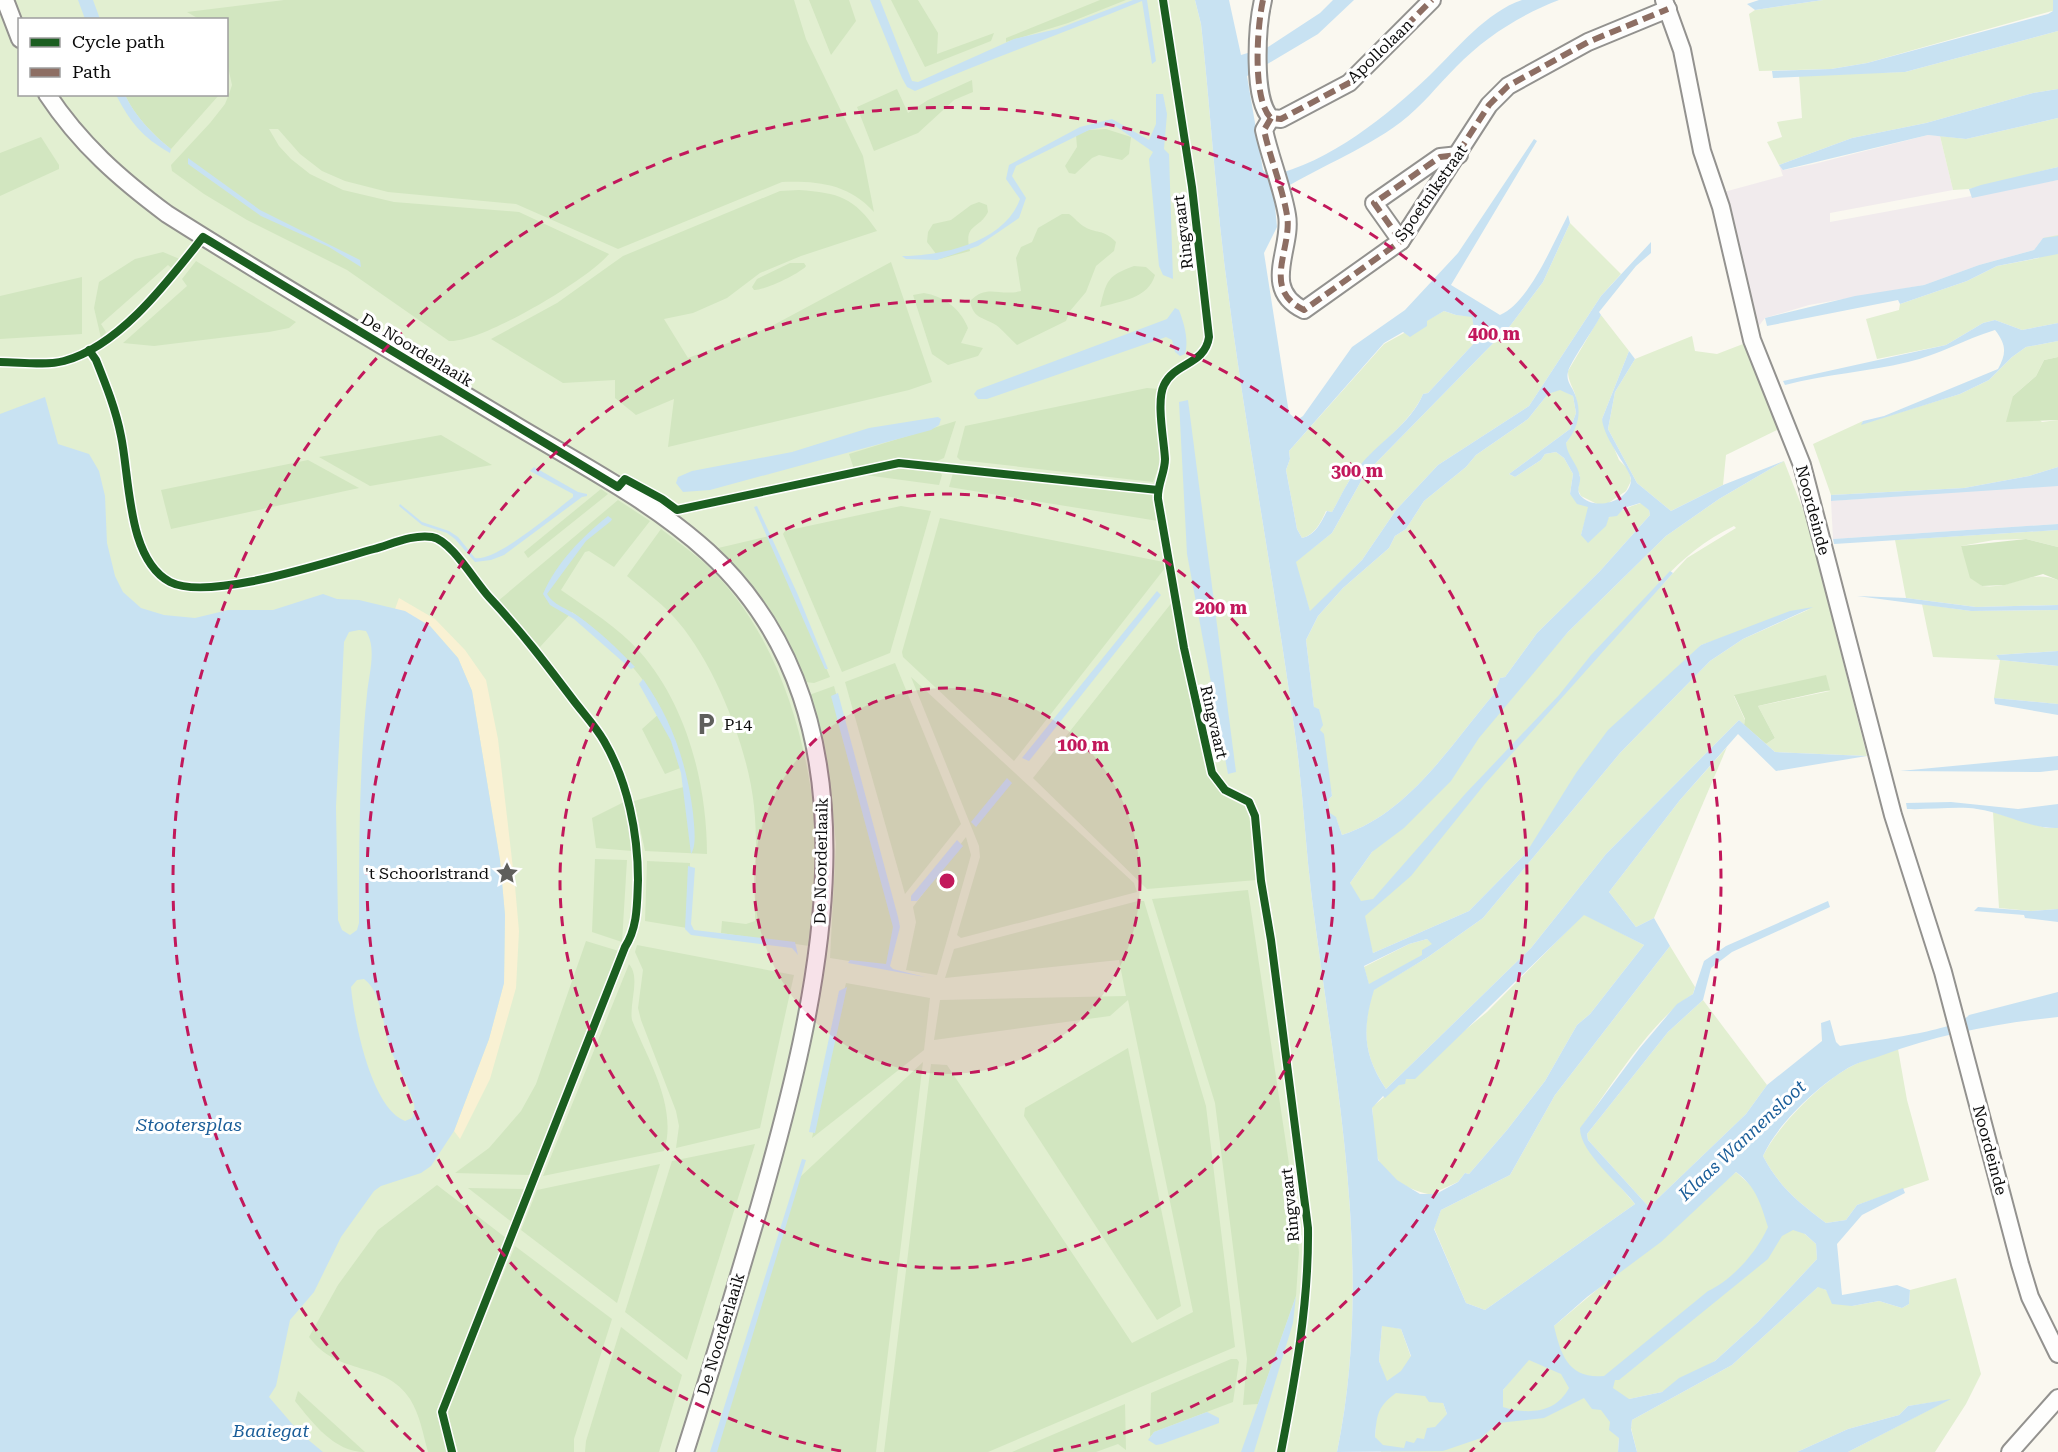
<svg xmlns="http://www.w3.org/2000/svg" width="2058" height="1452" font-family="'Roboto Serif',serif">
<style>
.industrial{fill:#f1ebed}
.green{fill:#e2efd1;fill-rule:evenodd}
.forest{fill:#d2e6c0}
.sand{fill:#f9f1d3}
.water{fill:#c8e2f2;fill-rule:evenodd}
.lines{fill:none;stroke-linecap:round;stroke-linejoin:round}
.minor-casing{stroke:#93928f;stroke-width:20}
.minor{stroke:#fefefd;stroke-width:16}
.quiet{stroke:#8d6e63;stroke-width:6;stroke-dasharray:12 6;stroke-linecap:butt}
.cycleway-casing{stroke:#fff;stroke-width:11}
.cycleway{stroke:#1b5e20;stroke-width:8}
.ring{fill:none;stroke:#c2185b;stroke-width:3;stroke-dasharray:10 8}
.labels{text-anchor:middle;dominant-baseline:central;stroke-width:6;stroke-linejoin:round;paint-order:stroke}
.street-label{font-size:16px;fill:#0c0c0c;stroke:#fff}
.poi-label{font-size:16px;fill:#0c0c0c;stroke:#fff;text-anchor:start}
.water-label{font-size:18px;font-style:italic;fill:#1b5e99;stroke:#fff}
.centre{fill:#c2185b;stroke:#fff;stroke-width:3}
.ring-label{font-size:18px;text-anchor:middle;font-weight:bold;fill:#c2185b;stroke:#fff;stroke-width:6;stroke-linejoin:round;paint-order:stroke}
</style>
<rect width="100%" height="100%" fill="#faf8f0"/>
<g class="industrial">
<polygon points="1928,135 1940,136 1953,190 1830,213 1830,222 2058,180 2058,236 2043,238 2034,250 1979,265 1924,285 1809,305 1765,318 1758,327 1724,192 1783,176 1779,165 1784,170 1814,164"/>
<polygon points="2030,486 2058,486 2058,524 1833,539 1831,501"/>
</g>
<g class="green">
<path d="M 0,0 L 1195,0 L 1201,24 C 1210,105 1215,187 1225,269 C 1244,424 1274,578 1295,734 C 1303,789 1305,844 1312,899 C 1335,1083 1375,1267 1337,1452 L 0,1452 ZM 20,20 L 226,20 L 226,94 L 20,94 Z"/>
<polygon points="1823,0 2058,0 2058,13 2052,11 1867,63 1831,69 1759,71 1749,14 1755,10"/>
<polygon points="2058,31 2058,89 2033,93 1926,123 1852,138 1779,165 1767,142 1782,137 1777,122 1802,118 1799,75 1905,72"/>
<polygon points="2058,118 2058,167 1969,189 1953,190 1940,136 1966,139"/>
<polygon points="1570,223 1621,274 1601,296 1529,406 1438,465 1396,510 1362,560 1310,612 1295,562 1332,533 1365,474 1510,326 1543,282"/>
<polygon points="2058,235 2058,323 2022,330 1995,320 1983,323 1946,345 1877,359 1866,319 1899,310 1900,304 1967,281 1997,266 2039,258 2043,238"/>
<path d="M 1444,311 L 1456,315 L 1472,316 L 1476,341 L 1428,393 L 1423,394 C 1413,419 1380,444 1361,465 C 1348,479 1342,495 1332,512 L 1326,511 C 1321,522 1315,535 1302,538 L 1297,529 L 1286,470 L 1290,459 L 1289,451 L 1384,344 Z"/>
<path d="M 1601,315 L 1629,351 L 1602,419 L 1619,460 L 1629,470 L 1631,481 L 1626,491 L 1607,504 L 1597,504 L 1581,496 L 1578,490 L 1580,476 L 1566,451 L 1566,443 C 1576,430 1579,415 1576,398 C 1574,388 1568,382 1568,371 Z"/>
<polygon points="1692,336 1695,351 1717,354 1743,344 1781,428 1726,455 1723,485 1671,511 1637,483 1608,429 1615,392 1635,359"/>
<polygon points="2058,341 2058,357 2044,360 2036,376 2013,396 2042,422 2058,420 2058,467 2029,476 1964,488 1831,495 1813,444 1863,421 1862,424 1960,394 1989,380 2012,357 2026,347"/>
<path d="M 1560,389 L 1573,396 L 1576,413 L 1570,429 L 1509,474 L 1515,477 L 1541,460 L 1545,454 L 1556,452 L 1564,458 L 1573,474 L 1570,494 L 1589,507 L 1581,535 C 1599,523 1620,509 1641,503 L 1649,509 L 1650,515 L 1600,571 L 1537,633 L 1505,677 L 1500,678 L 1493,695 C 1450,746 1408,814 1342,835 L 1336,818 L 1330,814 L 1328,800 L 1332,796 L 1320,730 L 1319,709 L 1314,708 L 1306,640 L 1318,616 L 1343,588 L 1389,548 L 1395,536 L 1406,529 L 1424,501 L 1466,467 L 1476,455 L 1528,419 L 1548,394 Z"/>
<path d="M 1784,461 L 1807,520 L 1867,756 L 1775,752 L 1766,744 L 1775,738 L 1758,706 L 1830,691 L 1734,696 L 1745,720 L 1744,725 L 1739,720 L 1606,854 L 1531,948 L 1386,1089 C 1363,1055 1362,1029 1373,990 L 1428,957 L 1483,918 L 1620,753 L 1710,661 L 1743,639 L 1810,609 L 1701,645 L 1526,853 L 1469,911 L 1373,953 L 1350,883 L 1372,852 L 1568,632 L 1666,536 L 1719,499 ZM 1734,526 L 1736,528 L 1687,558 L 1663,584 L 1661,582 C 1683,558 1705,540 1734,526 Z"/>
<path d="M 2058,530 L 2058,547 L 2026,539 L 1994,540 L 1961,546 L 1971,573 L 1982,586 C 2013,590 2028,568 2058,580 L 2058,605 L 1976,607 L 1906,598 L 1895,540 Z"/>
<polygon points="1922,604 1971,611 2058,610 2058,651 1996,655 2001,660 2058,666 2058,704 1994,698 2000,660 1933,657"/>
<polygon points="1727,747 1654,918 1636,927 1609,892 1680,800"/>
<polygon points="1993,812 2046,828 2058,828 2058,909 2031,911 1999,908"/>
<path d="M 1584,914 L 1644,945 L 1590,1014 L 1577,1025 L 1545,1081 L 1507,1130 L 1469,1174 L 1465,1173 L 1458,1182 L 1438,1191 L 1436,1195 C 1416,1194 1386,1179 1378,1159 C 1372,1145 1374,1123 1372,1107 L 1487,1012 Z"/>
<polygon points="1427,939 1433,944 1423,955 1369,985 1364,967 1409,944"/>
<path d="M 1670,946 L 1695,987 L 1693,994 C 1651,1020 1610,1088 1580,1129 L 1590,1152 L 1635,1204 L 1485,1310 L 1466,1303 L 1434,1228 L 1441,1210 L 1510,1175 L 1555,1095 Z"/>
<polygon points="1703,1000 1767,1085 1746,1114 1649,1207 1588,1140 1587,1134 1668,1032"/>
<path d="M 1898,1049 L 1907,1100 L 1929,1180 L 1857,1205 L 1846,1220 L 1826,1223 C 1798,1202 1780,1188 1763,1156 C 1777,1127 1820,1083 1850,1067 C 1864,1059 1882,1055 1898,1049 Z"/>
<polygon points="1736,1172 1816,1244 1817,1259 1758,1322 1715,1361 1662,1392 1629,1399 1619,1438 1618,1452 1381,1452 1375,1437 1376,1419 1386,1381 1379,1361 1382,1325 1401,1329 1425,1396 1443,1403 1447,1414 1503,1390 1554,1326"/>
<polygon points="1956,1278 1981,1374 1966,1404 1935,1452 1848,1452 1948,1400 1908,1406 1899,1415 1848,1429 1797,1452 1637,1452 1631,1428 1632,1420 1732,1365 1819,1286 1852,1306 1879,1301 1902,1308 1909,1304 1910,1290"/>
</g>
<g class="forest">
<path d="M 284,0 L 794,0 L 806,39 L 863,156 L 874,212 C 848,184 819,181 782,182 L 618,249 L 516,204 L 388,192 L 345,181 L 322,171 L 300,154 L 278,129 L 269,129 L 279,146 L 291,159 L 310,174 L 343,190 L 394,202 L 519,212 L 609,254 C 589,279 480,344 449,341 L 347,270 L 247,220 L 204,194 L 172,171 L 171,165 L 210,123 L 225,104 L 229,94 L 232,85 L 227,62 L 226,20 L 199,19 L 187,12 Z"/>
<polygon points="809,0 849,0 856,21 831,55"/>
<polygon points="891,0 918,0 938,33 937,54 994,33 991,41 925,67"/>
<polygon points="1100,0 1126,0 1068,23 1006,42 1006,38"/>
<polygon points="972,80 973,92 954,100 918,133 874,151 857,107 897,89 908,113 928,100"/>
<path d="M 125,95 L 219,95 L 171,149 C 152,134 135,116 125,95 Z"/>
<polygon points="1106,129 1131,137 1129,154 1122,160 1099,155 1092,158 1075,174 1069,173 1065,166 1077,147 1076,135 1089,130"/>
<polygon points="41,137 59,165 59,169 0,196 0,153"/>
<path d="M 799,190 C 839,193 854,197 877,231 L 801,256 L 760,273 L 727,298 L 693,313 L 664,319 L 688,358 L 768,328 L 891,262 L 932,382 L 909,390 L 668,447 L 674,399 L 636,415 L 615,398 L 615,380 L 563,383 L 491,339 L 557,303 L 623,256 L 780,191 Z"/>
<path d="M 979,202 L 987,205 L 988,212 C 979,230 963,223 970,251 L 940,259 L 927,242 L 928,232 L 933,224 L 951,220 L 971,205 Z"/>
<path d="M 1062,214 L 1069,214 C 1075,218 1079,224 1085,227 C 1096,234 1102,228 1116,242 L 1114,251 L 1096,266 L 1086,292 L 1070,311 L 1066,321 L 1017,345 C 1010,339 1003,330 996,325 C 982,317 973,318 970,301 C 988,283 998,297 1021,291 L 1016,258 L 1021,247 L 1032,242 L 1038,228 Z"/>
<polygon points="163,252 182,260 175,271 168,265 101,324 106,332 101,338 94,308 99,282 135,259"/>
<polygon points="196,261 296,322 289,328 269,332 154,346 123,343 187,286 182,279"/>
<path d="M 790,263 L 804,263 L 806,266 C 801,273 763,291 754,290 L 752,287 L 757,279 Z"/>
<path d="M 1134,266 L 1146,267 L 1155,275 C 1148,299 1121,301 1100,307 C 1107,280 1107,276 1134,266 Z"/>
<polygon points="82,277 82,334 0,339 0,296"/>
<path d="M 924,293 C 943,296 961,309 968,328 L 961,343 L 983,348 L 978,356 L 948,365 L 932,354 L 913,295 Z"/>
<polygon points="2058,357 2058,420 2006,422 2013,396 2036,376 2044,360"/>
<polygon points="1147,388 1159,389 1160,464 1153,482 960,460 957,457 965,426"/>
<polygon points="956,421 944,458 937,461 897,458 854,469 849,454"/>
<polygon points="441,435 492,465 370,486 319,457"/>
<polygon points="308,460 359,488 171,529 161,490"/>
<polygon points="893,468 938,470 942,475 939,485 865,475"/>
<polygon points="958,472 1152,493 1158,521 949,487 953,473"/>
<polygon points="601,489 608,494 528,558 524,552"/>
<path d="M 618,500 L 650,521 L 614,567 L 589,551 L 585,552 L 561,590 C 588,609 618,627 640,652 C 687,705 707,785 707,854 L 645,851 L 634,801 L 687,786 L 683,767 L 665,774 L 642,729 L 662,711 C 642,671 608,638 572,612 L 540,647 L 498,601 Z"/>
<polygon points="901,506 931,511 890,653 842,672 783,534 785,531"/>
<polygon points="940,518 1164,562 1165,568 1014,761 903,657 902,652"/>
<path d="M 661,529 C 674,539 688,549 701,560 C 781,631 814,754 817,858 C 818,886 814,916 813,944 L 809,946 L 721,933 L 722,921 L 746,924 L 755,921 C 755,883 758,844 754,806 C 748,747 713,658 672,615 C 659,601 642,589 627,576 Z"/>
<path d="M 769,536 L 830,677 L 814,683 L 805,682 C 781,632 752,589 714,549 Z"/>
<polygon points="2026,539 2058,547 2058,580 2043,574 2005,585 1982,586 1970,578 1961,546"/>
<polygon points="1173,601 1210,773 1224,793 1244,801 1249,808 1260,876 1257,880 1147,889 1033,778"/>
<polygon points="895,663 961,824 905,894 845,682"/>
<polygon points="1826,675 1830,690 1758,706 1775,738 1766,744 1744,725 1745,719 1734,695"/>
<polygon points="911,677 1134,883 1137,892 961,938 957,935 980,857 979,846"/>
<polygon points="834,686 898,926 887,967 830,958 836,844 830,784 809,695"/>
<polygon points="624,802 632,838 632,851 596,848 592,818"/>
<polygon points="966,837 971,855 968,866 937,975 906,970 916,922 913,907"/>
<polygon points="595,859 627,860 622,942 592,932"/>
<polygon points="647,861 690,863 687,928 645,921"/>
<polygon points="1248,890 1291,1177 1299,1252 1296,1296 1258,1404 1243,1405 1247,1359 1215,1103 1152,899"/>
<polygon points="1138,901 1144,901 1206,1106 1235,1347 988,1452 884,1452 931,1064 947,1065 1132,1343 1193,1312 1128,1000 1110,1016 934,1040 940,1000 1126,996 1119,960 945,978 954,949"/>
<polygon points="586,941 622,952 532,1175 455,1173 489,1148 521,1111 536,1084"/>
<polygon points="637,945 794,975 760,1128 676,1148 679,1126 676,1111 641,1020 638,1008 643,970 635,952"/>
<path d="M 629,964 C 641,978 629,1002 632,1020 C 648,1060 678,1107 664,1151 L 543,1176 Z"/>
<polygon points="846,983 930,998 924,1050 812,1138"/>
<polygon points="1128,1048 1181,1306 1157,1320 1024,1116 1025,1108"/>
<polygon points="923,1062 876,1452 714,1452 799,1178"/>
<polygon points="755,1144 687,1360 625,1312 672,1161"/>
<polygon points="660,1164 617,1303 521,1230 537,1190"/>
<path d="M 437,1185 L 506,1238 L 437,1410 L 437,1415 L 448,1452 L 428,1452 C 423,1434 420,1415 410,1399 C 385,1360 338,1377 309,1337 L 338,1285 L 378,1230 Z"/>
<polygon points="468,1188 526,1189 513,1223"/>
<polygon points="515,1246 612,1319 574,1439 574,1452 458,1452 449,1423 448,1407"/>
<polygon points="621,1327 682,1375 659,1452 585,1452 586,1441"/>
<polygon points="1231,1359 1237,1359 1239,1362 1233,1402 1154,1432 1150,1437 1151,1393"/>
<path d="M 298,1391 L 365,1452 C 334,1452 313,1423 295,1401 Z"/>
<polygon points="1125,1404 1126,1450 1118,1444 1096,1452 1012,1452"/>
</g>
<polygon class="sand" points="399,598 435,619 465,650 486,680 498,739 515,886 519,931 516,988 490,1079 460,1139 454,1131 489,1039 504,983 505,915 500,860 472,691 458,658 430,626 395,609"/>
<g class="water">
<polygon points="78,0 93,0 100,19 85,19"/>
<path d="M 870,0 L 880,0 L 912,81 L 918,82 L 1014,39 L 1057,29 L 1133,0 L 1147,0 L 1156,61 L 1152,64 L 1142,1 C 1066,32 990,59 915,91 L 907,87 L 902,78 Z"/>
<path d="M 1195,0 L 1229,0 L 1241,55 L 1268,47 L 1320,13 L 1333,0 L 1354,0 L 1318,34 L 1247,76 L 1263,170 L 1269,176 C 1329,163 1387,116 1430,75 C 1457,49 1486,12 1522,0 C 1533,0 1548,0 1559,0 C 1520,15 1485,37 1456,67 C 1438,85 1421,107 1401,122 C 1361,152 1315,168 1274,195 L 1277,227 L 1264,253 L 1288,407 L 1290,414 L 1297,420 L 1303,416 L 1352,347 L 1405,310 L 1458,253 L 1534,139 L 1537,141 L 1451,285 L 1500,315 C 1529,303 1553,243 1568,215 L 1570,223 L 1543,282 L 1510,326 L 1365,474 L 1332,533 L 1296,562 L 1310,611 L 1362,560 L 1396,510 L 1438,465 L 1529,406 L 1601,296 L 1651,242 L 1651,253 L 1636,266 L 1599,312 L 1601,315 C 1595,328 1570,362 1568,372 C 1566,379 1570,385 1573,390 C 1583,410 1579,427 1566,443 C 1567,456 1578,464 1580,477 C 1581,483 1576,489 1580,495 C 1593,512 1630,502 1631,480 C 1632,471 1604,441 1602,419 L 1629,351 L 1635,359 L 1615,392 L 1608,429 L 1637,483 L 1671,511 L 1723,485 L 1784,461 L 1719,499 L 1666,536 L 1568,632 L 1479,738 L 1451,781 L 1404,828 L 1372,852 L 1350,883 L 1361,901 L 1373,899 L 1466,793 L 1559,695 L 1591,655 L 1670,571 L 1673,573 L 1484,785 L 1411,876 L 1365,916 L 1373,953 L 1469,911 L 1526,853 L 1576,773 L 1608,730 L 1701,645 L 1790,611 L 1813,607 L 1743,639 L 1710,661 L 1620,753 L 1483,918 L 1428,957 L 1374,990 C 1362,1029 1363,1055 1386,1089 L 1531,948 L 1606,854 L 1739,720 L 1775,752 L 1867,756 L 1776,771 L 1738,734 L 1680,800 L 1609,892 L 1636,927 L 1654,918 L 1670,946 L 1555,1095 L 1510,1175 L 1441,1210 L 1434,1229 L 1466,1303 L 1485,1310 L 1635,1204 C 1621,1185 1579,1152 1580,1128 L 1639,1049 L 1677,1004 L 1693,994 L 1704,961 L 1726,946 L 1828,901 L 1830,907 L 1732,952 L 1711,968 L 1703,1000 L 1668,1032 L 1587,1134 L 1588,1140 L 1649,1207 L 1746,1114 L 1767,1085 L 1822,1041 L 1821,1023 L 1830,1020 L 1836,1042 L 1840,1046 C 1866,1041 1955,1032 1969,1015 L 2058,992 L 2058,1017 C 1999,1023 1939,1034 1883,1055 C 1872,1059 1858,1062 1848,1068 C 1818,1086 1777,1124 1763,1156 C 1780,1188 1798,1202 1826,1223 L 1846,1220 L 1857,1205 L 1903,1188 L 1905,1193 L 1862,1215 L 1837,1244 L 1842,1295 L 1897,1285 L 1910,1290 L 1909,1304 L 1902,1308 L 1879,1301 L 1852,1306 L 1832,1304 L 1826,1290 L 1818,1287 L 1732,1365 L 1632,1420 L 1631,1429 L 1637,1452 L 1618,1452 L 1619,1438 L 1609,1430 L 1610,1422 L 1601,1410 L 1592,1409 L 1584,1398 L 1544,1418 L 1498,1423 L 1481,1438 L 1443,1451 L 1337,1452 C 1375,1267 1335,1083 1312,899 C 1305,844 1303,789 1295,734 C 1274,578 1244,424 1225,269 C 1215,187 1210,105 1201,24 ZM 1444,311 L 1456,315 L 1472,317 L 1476,341 L 1428,393 L 1423,394 C 1411,424 1377,443 1358,468 C 1347,482 1341,496 1332,512 L 1327,511 C 1321,522 1316,535 1302,538 L 1297,529 L 1286,470 L 1290,459 L 1289,451 L 1384,343 L 1403,332 L 1410,337 L 1427,326 L 1427,321 ZM 1560,390 L 1573,396 L 1576,413 L 1570,429 L 1509,474 L 1515,477 L 1541,460 L 1545,454 L 1556,452 L 1564,458 L 1573,474 L 1570,494 L 1577,504 L 1588,507 L 1581,535 L 1588,543 L 1606,526 L 1609,517 L 1617,516 L 1624,508 L 1640,503 L 1649,510 L 1650,515 L 1600,571 L 1537,633 L 1505,677 L 1500,678 L 1493,695 C 1450,746 1408,814 1342,835 L 1336,817 L 1330,813 L 1328,800 L 1332,796 L 1324,734 L 1320,730 L 1323,725 L 1319,709 L 1314,707 L 1306,640 L 1318,616 L 1343,588 L 1389,548 L 1395,536 L 1406,529 L 1424,501 L 1466,467 L 1476,455 L 1528,419 L 1548,394 ZM 1584,915 L 1644,945 L 1590,1014 L 1577,1025 L 1545,1081 L 1507,1130 L 1469,1174 L 1465,1173 L 1458,1182 L 1436,1194 L 1420,1194 L 1397,1180 L 1378,1160 L 1372,1108 L 1383,1096 L 1385,1098 L 1399,1085 L 1405,1084 L 1406,1079 L 1415,1079 ZM 1427,939 L 1432,944 L 1422,950 L 1422,955 L 1369,984 L 1364,966 L 1409,944 ZM 1736,1172 C 1756,1186 1761,1205 1768,1227 C 1757,1252 1732,1280 1708,1291 L 1604,1376 C 1569,1379 1561,1356 1554,1326 L 1587,1297 L 1661,1242 ZM 1793,1230 L 1805,1234 L 1816,1244 L 1817,1259 L 1758,1322 L 1715,1361 L 1679,1378 L 1662,1392 L 1629,1399 L 1613,1388 L 1615,1380 L 1619,1380 L 1768,1259 L 1782,1236 ZM 1382,1326 L 1401,1329 L 1411,1356 L 1401,1371 L 1387,1381 L 1379,1361 ZM 1529,1360 L 1561,1374 L 1569,1388 C 1556,1413 1528,1415 1503,1407 L 1503,1390 ZM 1396,1393 L 1425,1396 L 1429,1402 L 1443,1403 L 1447,1414 L 1435,1427 L 1427,1428 L 1424,1439 L 1417,1438 L 1414,1443 L 1406,1441 L 1404,1448 L 1383,1445 L 1375,1437 C 1377,1415 1377,1407 1396,1393 Z"/>
<polygon points="1759,0 1823,0 1755,10 1747,4"/>
<polygon points="2053,0 2058,0 2058,31 1905,72 1773,78 1772,71 1831,69 1867,63 2048,14 2053,11"/>
<polygon points="2058,89 2058,118 1966,139 1928,135 1783,170 1779,165 1852,138 1926,123 2033,93"/>
<path d="M 1156,94 L 1163,94 L 1167,114 L 1164,149 L 1169,154 L 1173,279 L 1163,275 L 1159,266 L 1149,159 L 1153,152 L 1114,125 L 1089,130 L 1016,166 L 1012,176 L 1026,198 L 1019,218 L 978,246 L 937,260 L 906,259 L 902,256 C 942,256 1005,242 1020,199 L 1006,179 L 1009,165 L 1080,127 L 1112,119 L 1149,140 L 1156,124 Z"/>
<path d="M 116,95 L 125,95 C 135,116 152,134 171,149 L 170,153 C 142,137 131,123 116,95 Z"/>
<polygon points="188,158 260,210 360,260 361,267 329,247 261,216 188,164"/>
<polygon points="2058,167 2058,180 1972,198 1969,189 1981,185"/>
<polygon points="2058,236 2058,254 1997,266 1967,281 1900,304 1898,300 1767,326 1765,318 1855,296 1924,285 1979,265 2034,250 2043,238"/>
<path d="M 1175,308 L 1179,310 C 1184,323 1189,340 1185,354 L 1180,356 L 1175,352 L 1172,340 L 1166,337 L 987,399 L 978,399 L 974,394 L 977,390 L 1167,319 Z"/>
<path d="M 1995,320 L 2022,330 L 2058,323 L 2058,341 L 2026,347 L 2012,357 L 1989,380 L 1960,394 L 1861,425 L 1863,421 L 1884,416 L 1998,369 C 2007,353 2006,344 1995,330 C 1965,339 1939,355 1908,362 C 1867,372 1826,374 1785,385 L 1783,381 L 1946,345 L 1983,323 Z"/>
<path d="M 45,397 L 58,444 L 89,454 L 99,471 L 105,496 L 107,543 L 115,576 L 123,592 L 141,608 L 164,615 L 195,618 L 228,610 L 273,610 L 323,594 L 337,599 L 359,600 L 405,611 L 430,626 L 458,658 L 472,691 L 500,860 L 505,915 L 504,983 L 489,1039 L 454,1131 L 431,1166 L 421,1173 L 381,1186 L 374,1191 L 341,1237 L 314,1292 L 290,1320 L 276,1386 L 269,1397 L 300,1433 L 323,1452 L 0,1452 L 0,414 ZM 359,630 L 366,631 C 377,649 369,673 367,694 C 359,770 359,847 359,923 L 357,930 L 350,935 L 342,930 L 338,920 L 336,807 L 344,642 L 349,632 ZM 364,979 C 382,992 383,1028 390,1048 C 397,1067 409,1085 414,1104 C 415,1110 414,1113 412,1118 L 405,1121 C 371,1108 354,1020 351,987 L 357,980 Z"/>
<polygon points="1188,400 1236,772 1228,774 1187,554 1179,402"/>
<polygon points="938,417 941,419 939,425 931,430 710,490 683,492 676,483 678,477 692,471 792,452 869,428"/>
<path d="M 534,467 L 578,492 L 587,494 L 587,496 L 582,497 L 504,555 L 491,560 L 475,562 L 455,539 L 447,533 L 422,525 L 399,506 L 400,504 L 422,522 L 449,531 L 458,537 L 475,558 C 496,562 555,511 573,497 L 573,494 L 530,471 Z"/>
<polygon points="2058,467 2058,486 1831,501 1831,495 1964,488 2029,476"/>
<polygon points="757,506 798,595 828,669 825,669 754,507"/>
<path d="M 608,516 L 612,519 L 611,521 L 586,541 L 547,594 C 553,605 568,609 578,616 C 599,631 617,648 635,667 L 631,669 L 574,619 L 550,605 L 543,594 C 557,562 582,537 608,516 Z"/>
<polygon points="2058,524 2058,530 1834,544 1833,539"/>
<polygon points="1157,591 1161,595 1029,761 1022,758"/>
<polygon points="1857,596 1906,598 1976,607 2058,605 2058,610 1971,611"/>
<polygon points="2058,651 2058,666 2000,660 1996,655"/>
<path d="M 643,679 C 672,720 687,764 693,813 C 694,825 697,845 691,854 L 681,773 L 671,741 L 639,684 Z"/>
<polygon points="838,693 898,917 900,927 890,966 893,969 925,977 848,963 850,960 886,964 893,927 831,696"/>
<polygon points="1994,698 2058,704 2058,715 1995,704"/>
<polygon points="2058,756 2058,770 2040,772 1900,771"/>
<polygon points="1007,778 1012,783 976,827 971,822"/>
<path d="M 1951,802 L 2018,809 L 2058,804 L 2058,828 C 2030,829 2005,813 1977,809 C 1958,806 1928,810 1907,809 L 1906,803 Z"/>
<polygon points="957,840 963,846 917,901 911,901 911,896"/>
<polygon points="688,866 695,868 691,924 694,930 795,942 798,955 792,948 691,935 685,929"/>
<polygon points="1978,907 2031,911 2058,909 2058,922 2025,918 2024,915 1974,911"/>
<polygon points="847,987 815,1133 809,1132 839,991"/>
<polygon points="802,1159 806,1160 717,1452 710,1452"/>
<polygon points="1296,1296 1293,1323 1254,1452 1241,1452"/>
<polygon points="1951,1399 1848,1452 1797,1452 1848,1429 1899,1415 1908,1406"/>
<polygon points="1207,1412 1219,1418 1219,1423 1162,1444 1156,1445 1148,1440 1154,1432"/>
</g>
<g class="lines">
<g class="minor-casing">
<g id="minor">
<polyline points="5,0 20,39"/>
<path d="M 1263,0 C 1257,26 1252,100 1271,118 L 1281,119 L 1349,83 L 1432,0"/>
<polyline points="1664,0 1682,50 1702,151 1721,207 1752,340 1802,465 1893,815 1943,972 2020,1264 2030,1297 2058,1354"/>
<path d="M 47,94 C 80,144 120,179 167,214 C 282,287 399,355 515,425 C 580,464 652,501 708,552 C 891,720 818,1001 759,1208 C 735,1289 711,1371 685,1452"/>
<path d="M 1271,118 L 1264,130 C 1270,158 1282,186 1287,215 C 1293,248 1260,289 1304,310 L 1401,241 L 1489,105 L 1508,86 L 1588,42 L 1668,9"/>
<polyline points="1401,241 1374,203 1440,157 1459,155"/>
<polyline points="2010,1452 2058,1398"/>
</g>
</g>
<use href="#minor" class="minor"/>
<g class="quiet">
<path d="M 1263,0 C 1257,26 1252,100 1271,118 L 1281,119 L 1349,83 L 1432,0"/>
<path d="M 1271,118 L 1264,130 C 1270,158 1282,186 1287,215 C 1293,248 1260,289 1304,310 L 1401,241 L 1489,105 L 1508,86 L 1588,42 L 1668,9"/>
<polyline points="1401,241 1374,203 1440,157 1459,155"/>
</g>
<g class="cycleway-casing">
<g id="cycleway">
<path d="M 1163,0 L 1192,187 L 1209,337 C 1205,365 1175,362 1164,385 C 1156,401 1164,440 1165,459 C 1165,473 1157,485 1158,499 L 1184,648 L 1212,773 L 1225,790 L 1249,802 L 1255,816 L 1261,881 L 1271,940 L 1308,1228 C 1309,1303 1295,1379 1281,1452"/>
<path d="M 89,350 L 96,360 C 106,385 116,410 121,436 C 130,479 127,559 170,582 C 209,602 330,561 374,549 C 392,544 413,534 432,537 C 451,540 475,582 489,597 C 521,631 546,664 574,701 C 584,714 596,727 604,741 C 628,782 638,834 638,880 C 637,903 638,927 625,947 L 442,1412 L 452,1452"/>
<path d="M 0,362 C 20,362 45,366 64,361 C 120,346 169,280 203,237 L 618,487 L 625,479 L 662,499 L 677,510 L 899,463 L 1158,490"/>
</g>
</g>
<use href="#cycleway" class="cycleway"/>
</g>
<circle cx="947" cy="881" r="193" fill="#c2185b" fill-opacity=".12"/>
<g class="ring">
<circle cx="947" cy="881" r="193"/>
<circle cx="947" cy="881" r="387"/>
<path d="M841 1451A580 580 0 1 1 1053 1451"/>
<path d="M424 1452A774 774 0 1 1 1470 1452"/>
</g>
<defs>
<g id="parking-bare" transform="scale(1.8)"><path d="M-3.5-5.5H1a3.5 3.5 0 0 1 0 7H-1V5.5H-3.5ZM-1-3.4V-.6H.8a1.4 1.4 0 0 0 0-2.8Z" fill="#5f5f5c" stroke="#fff" stroke-width="2.5" paint-order="stroke"/></g>
<g id="sight-bare" transform="scale(1.8)"><path d="M0-6L1.8-2.2L6-1.7L2.9 1.2L3.7 5.4L0 3.3L-3.7 5.4L-2.9 1.2L-6-1.7L-1.8-2.2Z" fill="#5f5f5c" stroke="#fff" stroke-width="2.5" paint-order="stroke"/></g>
</defs>
<g fill-rule="evenodd">
<use href="#parking-bare" x="706" y="724"/>
<use href="#sight-bare" x="507" y="873"/>
</g>
<g class="labels">
<g class="street-label">
<text transform="translate(1380 51) rotate(-44)">Apollolaan</text>
<text transform="translate(1431 193) rotate(-55)">Spoetnikstraat</text>
<text transform="translate(1183 232) rotate(-97)">Ringvaart</text>
<text transform="translate(417 350) rotate(31)">De Noorderlaaik</text>
<text transform="translate(1813 510) rotate(75)">Noordeinde</text>
<text transform="translate(1214 722) rotate(77)">Ringvaart</text>
<text transform="translate(821 861) rotate(-89)">De Noorderlaaik</text>
<text transform="translate(1990 1150) rotate(75)">Noordeinde</text>
<text transform="translate(1290 1205) rotate(-96)">Ringvaart</text>
<text transform="translate(721 1334) rotate(-73)">De Noorderlaaik</text>
</g>
<g class="poi-label">
<text x="724" y="724">P14</text>
<text x="489" y="873" text-anchor="end">'t Schoorlstrand</text>
</g>
<g class="water-label">
<text x="189" y="1124">Stootersplas</text>
<text transform="translate(1742 1140) rotate(-43)">Klaas Wannensloot</text>
<text x="271" y="1430">Baaiegat</text>
</g>
</g>
<circle cx="947" cy="881" r="9" class="centre"/>
<g class="ring-label">
<text x="1494" y="340">400 m</text>
<text x="1357" y="477">300 m</text>
<text x="1221" y="614">200 m</text>
<text x="1083" y="751">100 m</text>
</g>
<rect x="18" y="18" width="210" height="78" fill="#ffffff" stroke="#9e9e9e" stroke-width="1.5"/>
<rect x="30" y="38" width="30" height="9" fill="#1b5e20" stroke="#9e9e9e" stroke-width="1.5"/>
<text x="72" y="48" font-size="18" fill="#0c0c0c">Cycle path</text>
<rect x="30" y="68" width="30" height="9" fill="#8d6e63" stroke="#9e9e9e" stroke-width="1.5"/>
<text x="72" y="78" font-size="18" fill="#0c0c0c">Path</text>
</svg>
